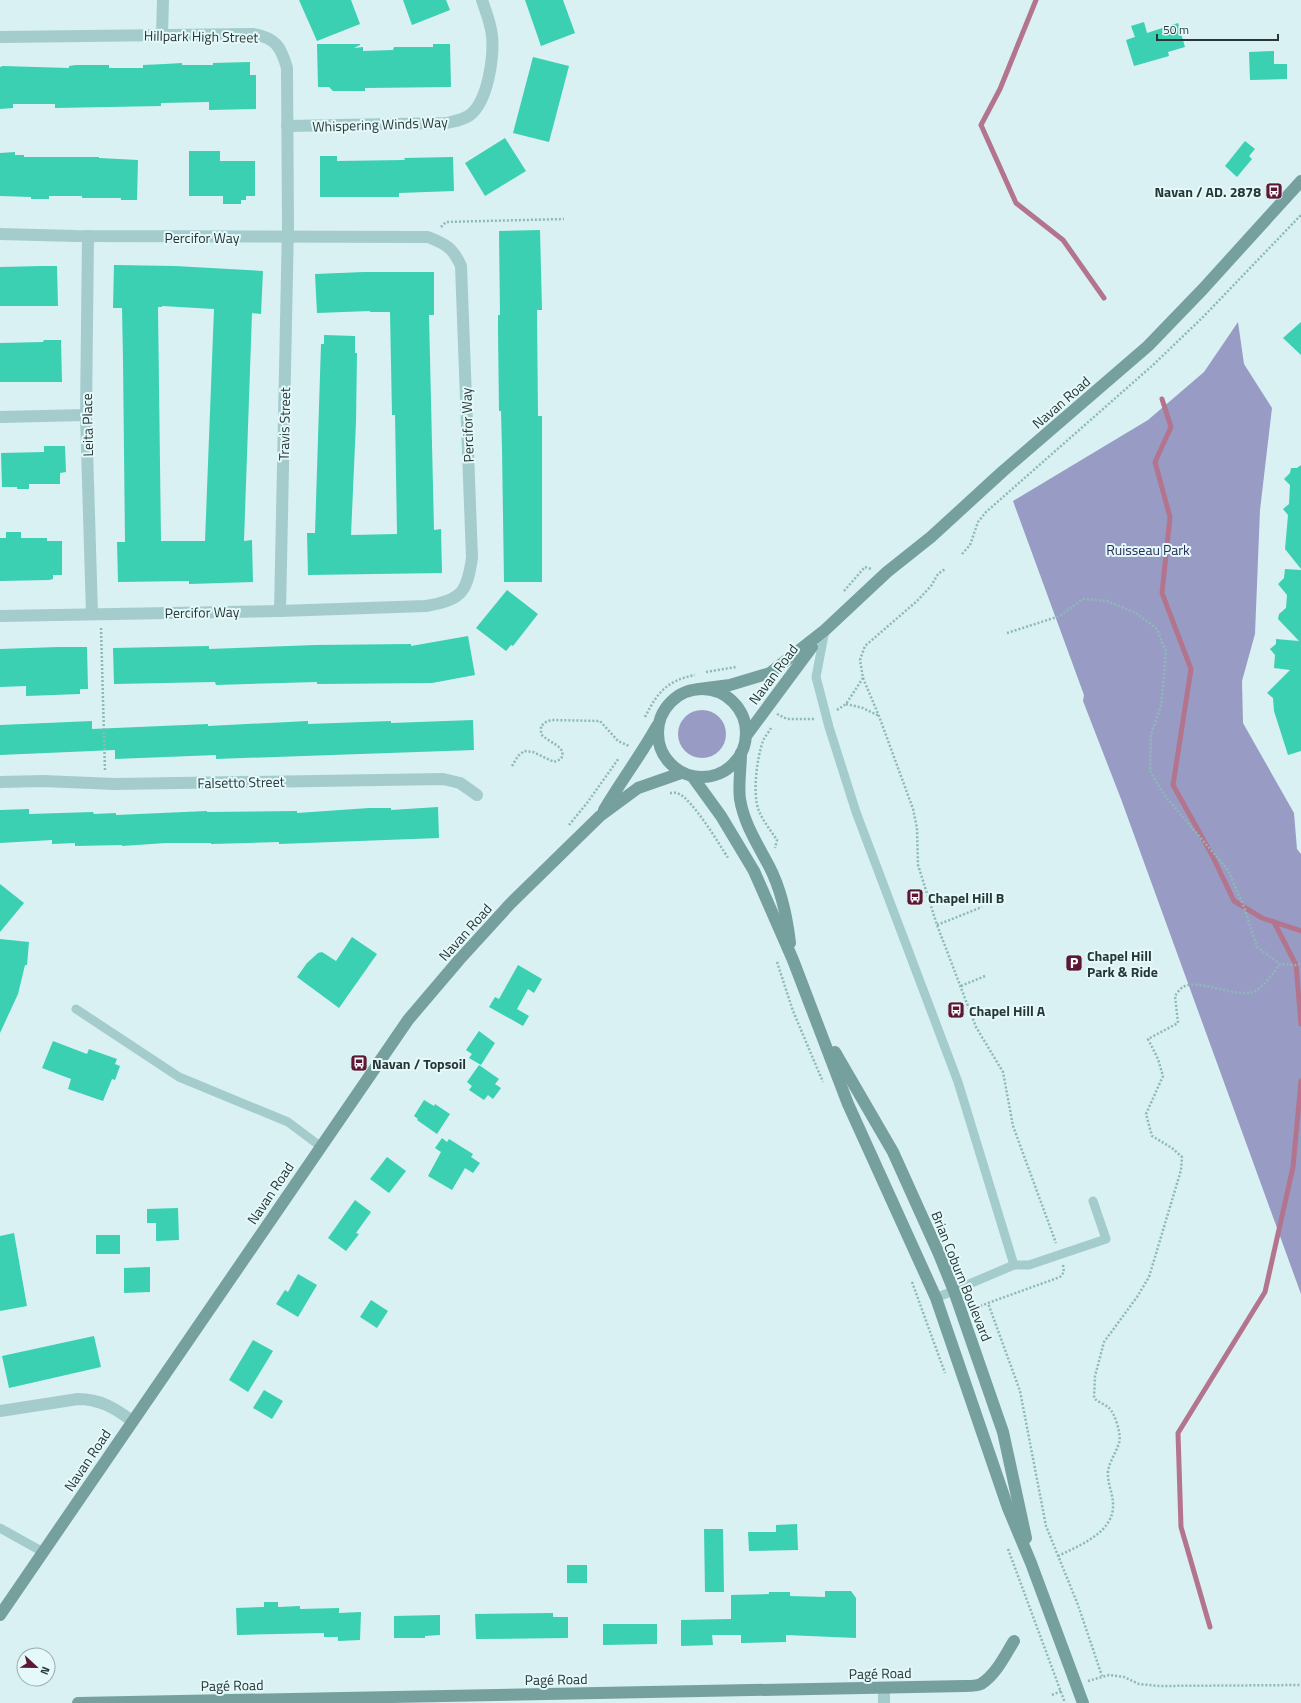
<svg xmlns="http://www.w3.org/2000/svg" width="1301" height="1703" font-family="'Titillium Web',sans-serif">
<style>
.green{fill:#989cc4}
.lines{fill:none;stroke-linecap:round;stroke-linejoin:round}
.stream{stroke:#b3758e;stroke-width:5}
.building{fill:#3ad0b1;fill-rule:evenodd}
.path{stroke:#8eb8b8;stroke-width:2.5;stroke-dasharray:2 2;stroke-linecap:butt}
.lane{stroke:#a4cccc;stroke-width:9}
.street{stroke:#a4cccc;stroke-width:12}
.secondary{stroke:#75a09d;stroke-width:12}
.labels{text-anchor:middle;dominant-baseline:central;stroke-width:4;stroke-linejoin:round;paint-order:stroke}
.street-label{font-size:14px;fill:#263735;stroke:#e5f9fb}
.poi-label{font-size:14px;font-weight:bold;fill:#263735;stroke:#e5f9fb;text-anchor:start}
.park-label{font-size:14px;fill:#282c57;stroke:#e5f9fb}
</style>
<rect width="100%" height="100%" fill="#d9f1f3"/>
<g class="green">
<polygon points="1238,322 1244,364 1272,408 1260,510 1255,634 1242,681 1243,723 1294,813 1297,849 1301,854 1301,1294 1121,799 1083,701 1084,695 1013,501 1148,420 1204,372"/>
<circle cx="702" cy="734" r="24"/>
</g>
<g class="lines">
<g class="stream">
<polyline points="1036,0 1000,89 981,125 1016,203 1063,240 1104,298"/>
<polyline points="1162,399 1171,427 1155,462 1170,517 1162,593 1191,669 1173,785 1212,855 1234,901 1262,918 1301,931"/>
<polyline points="1274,922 1296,965 1301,1024"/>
<polyline points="1210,1627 1181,1527 1178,1433 1265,1292 1293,1167 1301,1081"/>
</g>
</g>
<g class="building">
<polygon points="299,0 351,0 360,24 317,41"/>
<polygon points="403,0 446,0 450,10 412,25"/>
<polygon points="525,0 563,0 575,33 541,46"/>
<polygon points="1144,22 1147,33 1178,23 1185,47 1168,52 1169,56 1134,66 1126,40 1135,37 1131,26"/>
<polygon points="317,44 360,44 360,45 354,48 363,47 363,51 393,50 394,47 433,47 433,44 450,44 451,87 365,88 365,91 333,91 329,87 318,87"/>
<polygon points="1274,51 1274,64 1287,64 1287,79 1250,80 1249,52"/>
<polygon points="533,57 569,66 549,142 513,133"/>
<polygon points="250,62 250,75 256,75 256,109 209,110 209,102 161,103 161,106 55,108 55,104 13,104 13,108 0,109 0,67 3,66 69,68 69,66 76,65 109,65 109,68 143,68 143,65 165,64 182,63 182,65 213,65 213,63"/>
<polygon points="505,138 526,171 485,196 465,163"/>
<polygon points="1245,141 1255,149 1249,156 1252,159 1237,177 1225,166"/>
<polygon points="189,151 220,151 220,161 255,161 255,196 246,196 246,200 241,200 241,204 223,204 223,196 189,196"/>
<polygon points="15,152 15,155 24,155 24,157 99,157 99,158 138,160 137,200 121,200 121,198 82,198 82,196 49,196 49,199 31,199 31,197 0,196 0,153"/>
<polygon points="320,156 337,156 337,161 405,160 404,158 453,157 454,191 399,193 399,197 320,197"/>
<polygon points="540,230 542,310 537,310 538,416 542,416 542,582 504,582 502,449 501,411 499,411 498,331 498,315 500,315 499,231"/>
<path d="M 114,265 L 175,266 L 263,271 L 261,314 L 252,313 L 244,541 L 252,540 L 253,582 L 189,584 L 189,581 L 118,582 L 117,542 L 125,542 L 123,360 L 122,308 L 113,308 ZM 162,306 L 214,309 L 205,541 L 161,541 L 158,307 L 162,307 Z"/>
<polygon points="42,266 57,266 58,306 0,306 0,267"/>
<polygon points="364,272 434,272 434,315 429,315 434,530 441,529 442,573 308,575 307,533 315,533 321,344 324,344 324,335 355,336 355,353 357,353 356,422 351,535 397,534 395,415 392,415 390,312 370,312 370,311 317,313 315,274"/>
<polygon points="1301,322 1301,355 1283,338"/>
<polygon points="44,340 61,340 62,382 0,382 0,343 43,342"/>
<polygon points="44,446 65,446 66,472 60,473 60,484 29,484 29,489 17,489 17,487 2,487 1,453 44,452"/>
<polygon points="1301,465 1301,569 1285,549 1288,515 1283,509 1289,504 1290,485 1284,479 1290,473 1291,468 1297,468"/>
<polygon points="6,532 21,532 21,538 47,538 47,541 62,541 62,575 53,575 53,579 49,580 0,581 0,538 6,538"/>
<polygon points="1285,569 1301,570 1301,751 1288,755 1274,711 1273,698 1267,693 1290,670 1274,668 1275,655 1270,649 1276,644 1276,639 1299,641 1278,619 1279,614 1286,608 1287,595 1278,584 1284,578"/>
<polygon points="507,590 538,614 513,646 511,645 506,651 476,628"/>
<polygon points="468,636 475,675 432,683 317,684 317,682 216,685 215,682 114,684 113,648 209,646 209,649 316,645 411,644 411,646"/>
<polygon points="58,647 87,647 88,689 80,689 80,694 26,696 26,686 0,687 0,649"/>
<polygon points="473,720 474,750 216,759 216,755 115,759 115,750 0,755 0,725 92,721 92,729 208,724 208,726 308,721 308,724 391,721 391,723"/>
<polygon points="438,807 439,838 279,844 279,842 211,844 211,843 166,843 122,846 122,845 75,846 75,843 52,844 52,840 0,843 0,810 29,809 29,814 93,812 94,814 116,813 116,815 207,811 207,812 297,811 297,813 369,808 391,808 391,810"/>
<polygon points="0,884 24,903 0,932"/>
<polygon points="352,937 377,954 339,1008 297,977 307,963 318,953 322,952 336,961"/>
<polygon points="0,939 29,942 27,965 25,965 18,994 0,1033"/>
<polygon points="518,965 542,979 534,993 528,989 517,1009 529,1016 523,1026 489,1007 495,997 499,999"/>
<polygon points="479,1031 495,1043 481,1065 469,1058 472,1054 466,1050"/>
<polygon points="53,1041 87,1054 89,1049 117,1059 115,1064 120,1066 115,1080 112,1079 103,1101 68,1089 71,1079 42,1068"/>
<polygon points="479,1065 499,1079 495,1084 501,1088 493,1099 488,1095 484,1100 469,1090 472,1086 467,1082"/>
<polygon points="424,1100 434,1106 435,1104 450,1114 437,1134 417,1120 418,1119 414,1116"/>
<polygon points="442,1138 447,1142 449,1139 473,1154 471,1157 480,1163 473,1173 465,1168 452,1190 428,1176 441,1152 435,1148"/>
<polygon points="387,1157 406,1171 389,1193 370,1179"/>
<polygon points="355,1200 371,1212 356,1233 359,1234 346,1251 328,1238"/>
<polygon points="178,1208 179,1240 156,1241 156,1223 147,1223 147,1209"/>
<polygon points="14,1233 27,1306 0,1311 0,1236"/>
<rect x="96" y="1235" width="24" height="19"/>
<polygon points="150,1267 150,1292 124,1293 124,1268"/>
<polygon points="298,1274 317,1285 298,1317 276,1304 285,1290 288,1292"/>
<polygon points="371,1300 388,1311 377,1328 360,1317"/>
<polygon points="94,1336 101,1367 9,1388 2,1356"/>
<polygon points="253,1340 273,1351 248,1392 229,1380"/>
<polygon points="264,1390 283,1401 272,1419 253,1408"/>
<polygon points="797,1524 798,1550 749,1551 748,1532 776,1532 776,1525"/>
<polygon points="704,1529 723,1529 724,1592 705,1592"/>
<rect x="567" y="1565" width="20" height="18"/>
<polygon points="825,1591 851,1591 856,1598 856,1638 786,1635 786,1642 741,1643 741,1635 712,1635 713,1645 681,1646 681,1620 731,1619 731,1595 769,1594 769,1592 790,1592 790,1596 825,1597"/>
<polygon points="264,1602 278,1602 278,1607 300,1606 300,1609 339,1608 339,1613 361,1612 360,1640 338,1641 338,1637 324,1637 324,1633 237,1635 236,1608 264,1607"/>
<polygon points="553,1613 553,1617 568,1617 568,1638 476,1639 475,1614"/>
<polygon points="440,1615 440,1635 425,1636 425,1638 394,1638 394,1616"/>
<polygon points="603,1624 657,1624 657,1644 603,1645"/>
</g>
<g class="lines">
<g class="path">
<polyline points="441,227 446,222 564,219"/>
<polyline points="962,554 970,545 978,522 986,512 1153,365 1203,317 1301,215"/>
<polyline points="844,591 865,567 871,569"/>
<polyline points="101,628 105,771"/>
<polyline points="1007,633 1060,616 1083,599 1107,601 1136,613 1157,629 1166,652 1161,706 1151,734 1150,771 1164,795 1228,870 1244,907 1257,947 1280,964"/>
<polyline points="706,672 736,667"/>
<polyline points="863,678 879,716 913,809 917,828 918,865 937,925 976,1027 1003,1072 1013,1126 1056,1243"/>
<polyline points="846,704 863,708 879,716"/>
<polyline points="837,710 846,704 863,678 860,660 865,646 917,601 931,586 938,574 945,569"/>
<polyline points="777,714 787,719 815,719"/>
<path d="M 645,717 C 658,692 666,681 695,675"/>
<path d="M 771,728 C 769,732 765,736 763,741 C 757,757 752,795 759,811 C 763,821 771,831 777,840 L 775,848"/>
<path d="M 512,766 L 518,756 L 524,751 L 533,752 L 554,762 L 561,759 C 568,746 548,743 541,734 L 541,726 L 546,722 L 551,720 L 600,721 L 618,741 L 629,746"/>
<path d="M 670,793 C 673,793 676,792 679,794 C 692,799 720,845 728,858"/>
<polyline points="569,825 587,803 619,758"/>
<polyline points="937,925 982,907"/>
<polyline points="777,962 793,1011 823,1082"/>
<polyline points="961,986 985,976"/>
<polyline points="1063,1265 1064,1272 1060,1277 988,1303 1020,1391 1046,1526 1078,1605 1102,1676"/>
<polyline points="912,1282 945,1373"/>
<polyline points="973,1309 988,1303"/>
<polyline points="1008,1549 1065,1703"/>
<path d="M 1058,1556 C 1078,1546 1111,1534 1113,1508 C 1114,1495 1107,1484 1108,1471 C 1110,1460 1116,1453 1119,1443 C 1122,1436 1115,1413 1109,1408 C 1105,1404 1099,1403 1094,1398 L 1095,1376 L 1104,1342 L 1137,1297 L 1149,1277 L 1181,1170 L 1182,1157 L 1172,1148 L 1152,1136 L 1146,1114 L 1163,1076 L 1158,1059 L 1148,1039 L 1178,1023 L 1175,996 C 1177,993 1180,989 1183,987 C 1197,978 1236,998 1253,992 C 1264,987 1273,973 1280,964 L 1296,965 L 1301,964"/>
<polyline points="1088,1681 1109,1675 1124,1677 1139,1684 1159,1686 1301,1685"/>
<polyline points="1052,1695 1061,1691"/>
</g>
<g class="lane">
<polyline points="825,630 816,677 829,727 856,812 958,1082 1014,1265"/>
<polyline points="76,1009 179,1077 288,1122 320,1146"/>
<polyline points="936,1298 1014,1265 1029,1265 1106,1239 1093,1201"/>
<polyline points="0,1528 43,1552"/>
</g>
<g class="street">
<polyline points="162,34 163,0"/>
<path d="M 0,37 L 253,34 C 276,38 281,47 287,68 L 288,225 L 280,611"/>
<path d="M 287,126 L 447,123 C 455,121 463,120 470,115 C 488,101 494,57 492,36 C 491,24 486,12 482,0"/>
<path d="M 0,234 L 75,236 L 428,237 C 446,244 453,248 461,266 L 472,558 C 467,592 462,600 426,606 L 280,611 L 0,616"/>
<polyline points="88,236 86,415 92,614"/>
<polyline points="0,417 86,415"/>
<polyline points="0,782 43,781 115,784 443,779 460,783 477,795"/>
<path d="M 0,1411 L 78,1399 C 100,1399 115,1408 132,1421"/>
<polyline points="884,1688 884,1703"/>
</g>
<g class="secondary">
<circle cx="702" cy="733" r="44"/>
<polyline points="699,689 730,685 770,673 825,630 887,572 931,537 1002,472 1148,346 1203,289 1301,181"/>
<polyline points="746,736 812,647"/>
<path d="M 741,753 C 741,768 738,785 740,799 C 744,824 758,845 769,866 C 781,889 787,917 790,943"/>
<polyline points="692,776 721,816 754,871 793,960 848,1104 936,1298 1008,1508 1031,1563 1083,1703"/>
<path d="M 604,810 C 621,781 641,755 657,726"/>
<polyline points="835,1052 893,1152 939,1254 954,1291 1003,1432 1026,1538"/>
<polyline points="0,1615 408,1020 459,960 510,904 600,816 638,788 681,773"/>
<path d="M 78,1703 L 965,1686 C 970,1686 977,1686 981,1684 C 996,1675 1005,1655 1014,1641"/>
</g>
</g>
<defs>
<g id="bus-square" transform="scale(0.9)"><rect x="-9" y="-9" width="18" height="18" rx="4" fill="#5c1832" stroke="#e5f9fb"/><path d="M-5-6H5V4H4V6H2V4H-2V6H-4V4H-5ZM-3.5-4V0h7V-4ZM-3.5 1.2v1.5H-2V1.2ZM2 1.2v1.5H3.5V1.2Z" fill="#fff"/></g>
<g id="parking-square" transform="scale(0.9)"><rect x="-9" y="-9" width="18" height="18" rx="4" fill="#5c1832" stroke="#e5f9fb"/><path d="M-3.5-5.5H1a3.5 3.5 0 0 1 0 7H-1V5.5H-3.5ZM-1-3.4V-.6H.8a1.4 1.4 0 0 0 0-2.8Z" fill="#fff"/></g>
</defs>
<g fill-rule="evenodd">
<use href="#bus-square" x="1274" y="191"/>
<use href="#bus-square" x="915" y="897"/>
<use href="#parking-square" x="1074" y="963"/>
<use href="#bus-square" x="956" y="1010"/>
<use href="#bus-square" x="359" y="1063"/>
</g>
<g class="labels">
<g class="street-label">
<text transform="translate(201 36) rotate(1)">Hillpark High Street</text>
<text transform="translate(380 124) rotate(-2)">Whispering Winds Way</text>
<text x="202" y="237">Percifor Way</text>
<text transform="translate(1061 402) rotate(-41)">Navan Road</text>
<text transform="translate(284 424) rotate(-89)">Travis Street</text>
<text transform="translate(87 425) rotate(-91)">Leita Place</text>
<text transform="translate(467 425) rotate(-92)">Percifor Way</text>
<text transform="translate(202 612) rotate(-1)">Percifor Way</text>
<text transform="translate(773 674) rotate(-53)">Navan Road</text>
<text transform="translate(241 782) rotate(-1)">Falsetto Street</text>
<text transform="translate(465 932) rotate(-48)">Navan Road</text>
<text transform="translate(270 1193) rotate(-56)">Navan Road</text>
<text transform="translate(962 1276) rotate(68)">Brian Coburn Boulevard</text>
<text transform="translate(87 1460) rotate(-56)">Navan Road</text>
<text transform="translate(880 1673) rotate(-1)">Pagé Road</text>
<text transform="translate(556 1679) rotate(-1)">Pagé Road</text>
<text transform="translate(232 1685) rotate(-1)">Pagé Road</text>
</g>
<g class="poi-label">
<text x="1261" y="191" text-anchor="end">Navan / AD. 2878</text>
<text x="928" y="897">Chapel Hill B</text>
<text x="1087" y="955">Chapel Hill<tspan x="1087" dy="16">Park &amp; Ride</tspan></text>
<text x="969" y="1010">Chapel Hill A</text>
<text x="372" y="1063">Navan / Topsoil</text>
</g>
<g class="park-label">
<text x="1148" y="549">Ruisseau Park</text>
</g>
</g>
<g transform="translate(36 1667) rotate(112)"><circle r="19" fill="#e5f9fb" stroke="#99abac"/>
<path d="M0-3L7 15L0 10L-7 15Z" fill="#5c1832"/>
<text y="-6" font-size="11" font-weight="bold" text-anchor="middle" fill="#263735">N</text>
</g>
<path d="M1157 34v6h121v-6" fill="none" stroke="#263735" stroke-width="2"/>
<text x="1163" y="34" font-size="12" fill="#263735" stroke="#e5f9fb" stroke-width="3" paint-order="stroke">50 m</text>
</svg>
